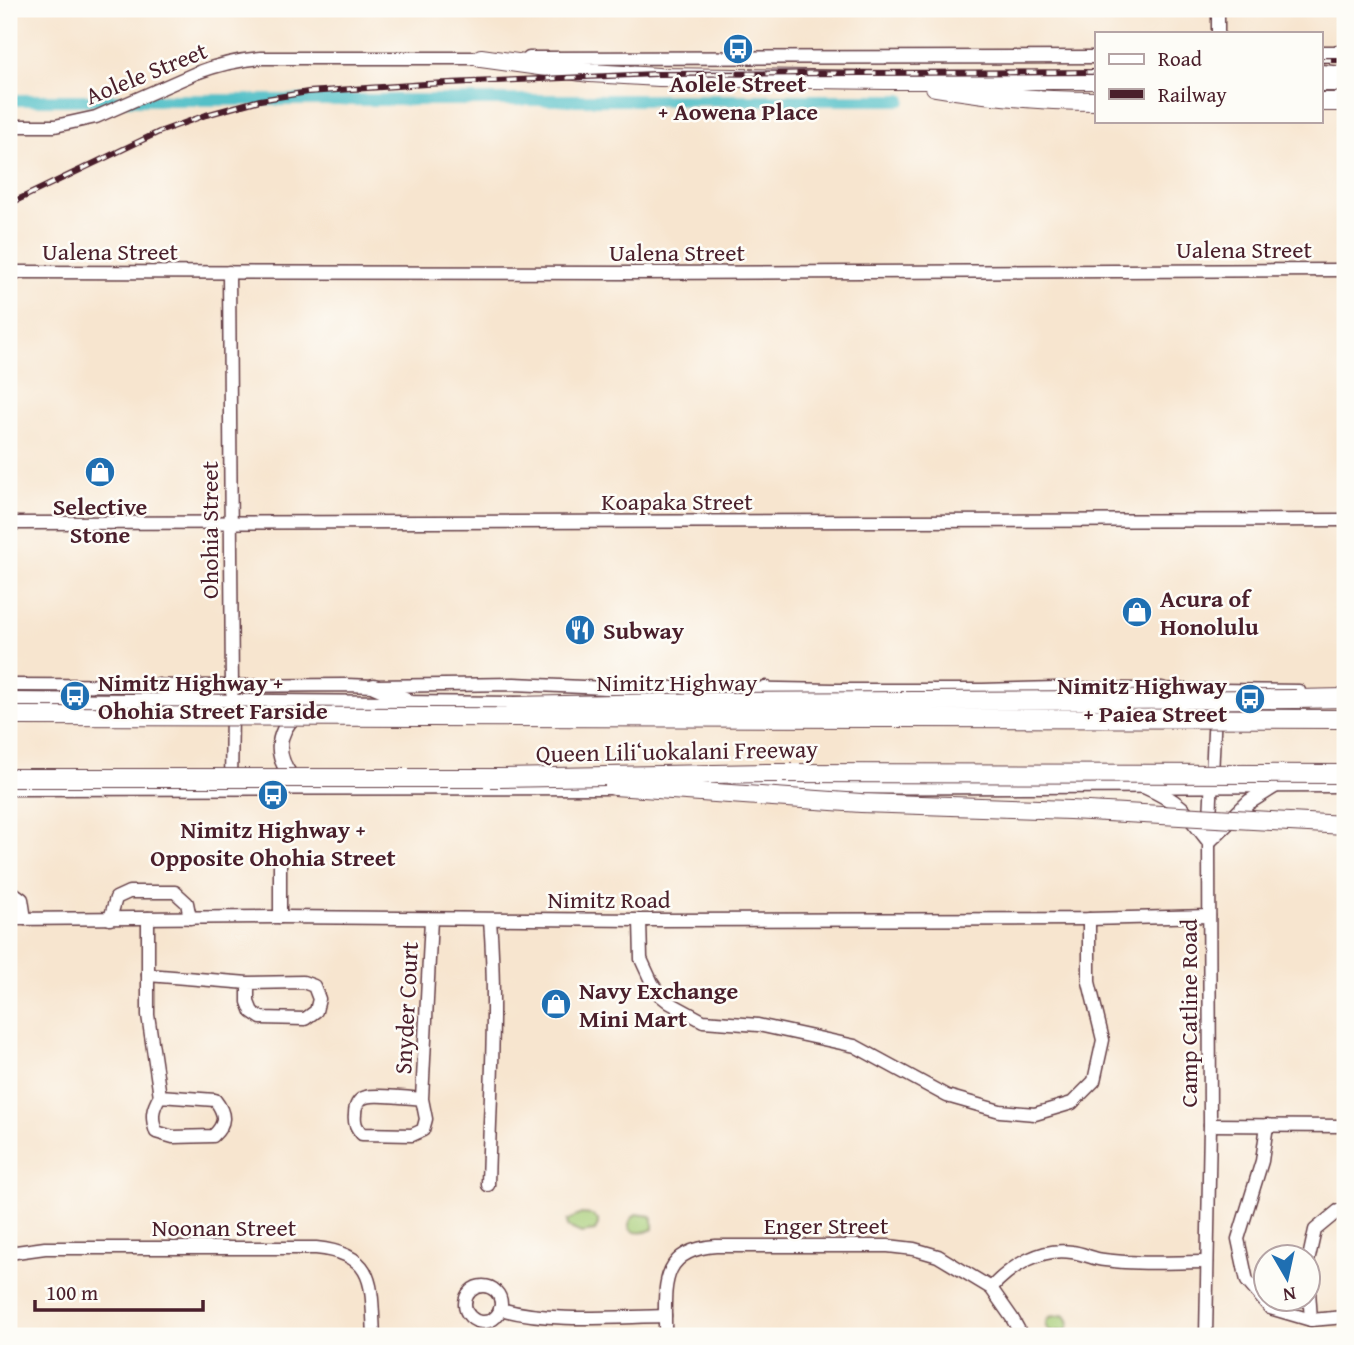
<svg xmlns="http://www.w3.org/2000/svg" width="1354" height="1345" font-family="'Gentium Book Plus',serif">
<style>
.green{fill:#a8ce78;stroke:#797652;stroke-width:2}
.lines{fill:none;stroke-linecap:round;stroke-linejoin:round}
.canal{stroke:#52c0c7;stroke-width:12}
.minor-casing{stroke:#643d44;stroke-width:15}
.major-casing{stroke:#643d44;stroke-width:17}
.highway-casing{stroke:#643d44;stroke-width:20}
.minor{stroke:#fff;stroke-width:12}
.major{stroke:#fff;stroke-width:14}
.highway{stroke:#fff;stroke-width:18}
.rail-casing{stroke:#4a1f2b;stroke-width:6}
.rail{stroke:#fdfcf7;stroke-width:3.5;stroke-dasharray:10;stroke-linecap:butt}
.highway-bridge-casing{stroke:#643d44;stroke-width:20;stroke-linecap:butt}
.highway-bridge{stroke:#fff;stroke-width:18}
.labels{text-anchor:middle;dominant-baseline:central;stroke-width:5;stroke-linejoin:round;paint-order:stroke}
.street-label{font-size:24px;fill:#4a1f2b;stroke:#fdfcf7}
.poi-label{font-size:24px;font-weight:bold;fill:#4a1f2b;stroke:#fdfcf7;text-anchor:start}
</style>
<rect width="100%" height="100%" fill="#fdfcf7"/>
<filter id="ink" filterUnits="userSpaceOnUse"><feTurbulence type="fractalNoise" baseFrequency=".0143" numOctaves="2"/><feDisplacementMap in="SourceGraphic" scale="14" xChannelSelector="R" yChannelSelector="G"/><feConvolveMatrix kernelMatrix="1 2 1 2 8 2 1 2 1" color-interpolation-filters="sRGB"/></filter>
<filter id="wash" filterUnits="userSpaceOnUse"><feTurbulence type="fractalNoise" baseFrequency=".00686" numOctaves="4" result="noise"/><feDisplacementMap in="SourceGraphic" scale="28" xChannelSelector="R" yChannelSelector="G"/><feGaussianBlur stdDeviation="1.57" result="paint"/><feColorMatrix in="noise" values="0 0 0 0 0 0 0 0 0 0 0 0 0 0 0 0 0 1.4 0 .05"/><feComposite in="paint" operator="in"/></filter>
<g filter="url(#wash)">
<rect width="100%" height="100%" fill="#f7e5cf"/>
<g class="green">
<polygon points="581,1214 592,1215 598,1220 598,1225 595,1231 581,1233 568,1227 567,1221"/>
<path d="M 636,1214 L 651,1216 L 653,1219 L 653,1229 C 636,1238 619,1229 636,1214 Z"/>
<path d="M 1064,1315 C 1069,1320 1070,1323 1067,1330 L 1050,1332 L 1046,1327 L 1046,1322 L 1049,1317 Z"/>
</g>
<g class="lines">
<polyline class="canal" points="9,100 901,100"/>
</g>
</g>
<g filter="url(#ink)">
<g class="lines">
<g class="minor-casing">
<g id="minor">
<polyline points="1218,33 1218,9"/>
<polyline points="1321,52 1345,52"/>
<polyline points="529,58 1097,57"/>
<polyline points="1321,71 1345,73"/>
<path d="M 9,126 L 55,126 L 96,117 L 196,73 C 217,65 238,60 261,58 L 489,58"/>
<polyline points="9,272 627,273 1345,270"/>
<polyline points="229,272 232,692"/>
<polyline points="9,523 1345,520"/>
<polyline points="9,685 231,686 346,685 374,686 514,684 606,688 726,688 834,690 983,690 1055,688 1299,691"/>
<polyline points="231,786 232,710"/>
<polyline points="280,865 280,917"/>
<polyline points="9,891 11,891 22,899 25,919"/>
<path d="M 148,918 L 148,1015 L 160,1096 L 215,1100 C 226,1114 226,1124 213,1136 L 173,1137 L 156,1132 C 151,1117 152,1109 160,1096"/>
<polyline points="9,919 280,917 640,920 1089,919 1209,916"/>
<polyline points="110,919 116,898 129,892 175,892 187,903 190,918"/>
<polyline points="640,920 641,959 652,983 660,995 670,1003 703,1021 758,1025 855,1046 947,1096 1000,1111 1035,1114 1072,1103 1094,1081 1103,1040 1089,982 1089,919"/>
<polyline points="148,975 248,983 303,982 314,986 319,999 316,1011 305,1019 261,1018 252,1012 248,1002 248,983"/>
<path d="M 422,1099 C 412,1098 374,1094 366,1097 C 358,1099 355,1106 355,1114 C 354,1123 356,1127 362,1134 L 412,1135 L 423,1130 L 426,1119 L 422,1099 L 431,919"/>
<polyline points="1210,1125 1345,1126"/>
<polyline points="1267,1125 1262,1161 1238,1239 1247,1281 1270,1308 1311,1320 1345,1317"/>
<path d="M 488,1185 C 490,1097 497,1008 490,920"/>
<path d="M 9,1253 L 45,1248 L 316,1248 C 377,1254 371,1286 374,1336"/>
<polyline points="1308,1262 1315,1230 1338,1211 1345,1209"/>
<polyline points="1308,1276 1311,1320"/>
<circle cx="483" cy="1304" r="18"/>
<path d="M 991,1288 C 1011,1266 1041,1247 1072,1252 C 1081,1253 1089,1257 1098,1259 C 1107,1261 1117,1261 1125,1262 C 1153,1264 1180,1262 1207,1262"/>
<path d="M 500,1309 C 553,1323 611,1317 665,1316"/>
<path d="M 665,1336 C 666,1292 656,1250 716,1246 L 888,1246 L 914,1249 L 938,1256 L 991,1288 L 1012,1318 L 1022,1336"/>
<polyline points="1206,1336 1210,1125 1209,841 1215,711"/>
</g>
</g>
<g class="major-casing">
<g id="major">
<polyline points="159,686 191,700"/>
<polyline points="374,686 407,700"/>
<polyline points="765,688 787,701"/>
<polyline points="1162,689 1193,713"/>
<polyline points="9,700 525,704"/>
<polyline points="1025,709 1078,710"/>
<path d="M 297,783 C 275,760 273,736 297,713"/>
<path d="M 1144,786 C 1180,802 1186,811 1209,841 L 1249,802 L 1276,785"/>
<polyline points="731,787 1345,785"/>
<polyline points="9,788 623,787"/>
</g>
</g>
<g class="highway-casing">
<g id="highway">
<polyline points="481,58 590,73 659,77 886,80 1097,80"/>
<polyline points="1321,82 1345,82"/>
<path d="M 935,87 C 988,96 1043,101 1097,101"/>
<polyline points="1321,102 1345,102"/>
<polyline points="1296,699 1345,698"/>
</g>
</g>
<use href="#minor" class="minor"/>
<use href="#major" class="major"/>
<use href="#highway" class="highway"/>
<g class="rail-casing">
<g id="rail">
<polyline points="1321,60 1345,60"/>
<polyline points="9,204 159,132 206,115 260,100 308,92 426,84 655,74 1097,72"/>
</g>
</g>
<use href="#rail" class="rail"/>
<g class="highway-bridge-casing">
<g id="highway-bridge">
<polyline points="514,706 716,702 1296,699"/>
<polyline points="14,716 1345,719"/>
<polyline points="9,778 499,778 767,773 1345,774"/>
<polyline points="614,786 861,803 1070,810 1345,825"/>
</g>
</g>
<use href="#highway-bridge" class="highway-bridge"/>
</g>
</g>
<defs>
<g id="bus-disc" transform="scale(1.575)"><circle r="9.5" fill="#1f6fb2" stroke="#fdfcf7"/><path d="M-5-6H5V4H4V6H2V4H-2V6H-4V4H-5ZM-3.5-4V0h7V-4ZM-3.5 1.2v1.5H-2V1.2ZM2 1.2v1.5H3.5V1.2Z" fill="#fff"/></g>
<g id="shop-disc" transform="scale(1.575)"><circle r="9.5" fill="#1f6fb2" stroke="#fdfcf7"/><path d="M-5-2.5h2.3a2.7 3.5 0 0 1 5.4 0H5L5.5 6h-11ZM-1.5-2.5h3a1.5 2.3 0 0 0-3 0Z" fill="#fff"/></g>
<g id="restaurant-disc" transform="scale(1.575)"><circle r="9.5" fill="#1f6fb2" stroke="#fdfcf7"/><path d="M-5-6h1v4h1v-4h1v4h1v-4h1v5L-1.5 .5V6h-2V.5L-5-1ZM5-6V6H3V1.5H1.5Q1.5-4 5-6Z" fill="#fff"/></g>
</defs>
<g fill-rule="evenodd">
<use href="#bus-disc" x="738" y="49"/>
<use href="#shop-disc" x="100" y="472"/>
<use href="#shop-disc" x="1137" y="612"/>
<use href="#restaurant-disc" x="580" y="630"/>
<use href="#bus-disc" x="75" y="696"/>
<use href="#bus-disc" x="1250" y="699"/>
<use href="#bus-disc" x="273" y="795"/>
<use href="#shop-disc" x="556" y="1004"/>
</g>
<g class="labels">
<g class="street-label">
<text transform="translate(146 73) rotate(-22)">Aolele Street</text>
<text x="1244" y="249">Ualena Street</text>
<text x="110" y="251">Ualena Street</text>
<text x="677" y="252">Ualena Street</text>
<text x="677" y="501">Koapaka Street</text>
<text transform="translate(209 530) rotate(-90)">Ohohia Street</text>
<text x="677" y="682">Nimitz Highway</text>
<text transform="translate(677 751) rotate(-1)">Queen Liliʻuokalani Freeway</text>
<text x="609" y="899">Nimitz Road</text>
<text transform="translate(406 1008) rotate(-87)">Snyder Court</text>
<text transform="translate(1188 1013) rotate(-90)">Camp Catline Road</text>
<text x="826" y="1225">Enger Street</text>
<text x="224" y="1227">Noonan Street</text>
</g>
<g class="poi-label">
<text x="738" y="83" text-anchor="middle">Aolele Street<tspan x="738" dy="28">+ Aowena Place</tspan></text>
<text x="100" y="506" text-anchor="middle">Selective<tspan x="100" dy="28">Stone</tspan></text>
<text x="1160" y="598">Acura of<tspan x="1160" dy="28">Honolulu</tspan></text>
<text x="603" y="630">Subway</text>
<text x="98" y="682">Nimitz Highway +<tspan x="98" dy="28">Ohohia Street Farside</tspan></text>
<text x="1227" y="685" text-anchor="end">Nimitz Highway<tspan x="1227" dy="28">+ Paiea Street</tspan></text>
<text x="273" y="829" text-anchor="middle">Nimitz Highway +<tspan x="273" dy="28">Opposite Ohohia Street</tspan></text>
<text x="579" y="990">Navy Exchange<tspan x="579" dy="28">Mini Mart</tspan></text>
</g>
</g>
<rect width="1354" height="1345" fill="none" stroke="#fdfcf7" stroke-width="35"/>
<rect x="1095" y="32" width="228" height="91" fill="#fdfcf7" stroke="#b5a4a5" stroke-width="2"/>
<rect x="1109" y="54" width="35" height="10" fill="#ffffff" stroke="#b5a4a5" stroke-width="2"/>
<text x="1158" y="66" font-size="21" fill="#4a1f2b">Road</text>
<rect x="1109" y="89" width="35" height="10" fill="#4a1f2b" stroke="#b5a4a5" stroke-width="2"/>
<text x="1158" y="102" font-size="21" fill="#4a1f2b">Railway</text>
<g transform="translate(1287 1278) rotate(171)"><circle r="33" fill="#fdfcf7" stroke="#b5a4a5" stroke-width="2"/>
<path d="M0-5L12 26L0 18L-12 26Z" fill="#1f6fb2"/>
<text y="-10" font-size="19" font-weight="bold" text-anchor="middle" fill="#4a1f2b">N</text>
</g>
<path d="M35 1300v10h168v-10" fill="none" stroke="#4a1f2b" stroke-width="3.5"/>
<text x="46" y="1300" font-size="21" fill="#4a1f2b" stroke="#fdfcf7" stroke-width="5" paint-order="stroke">100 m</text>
</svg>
